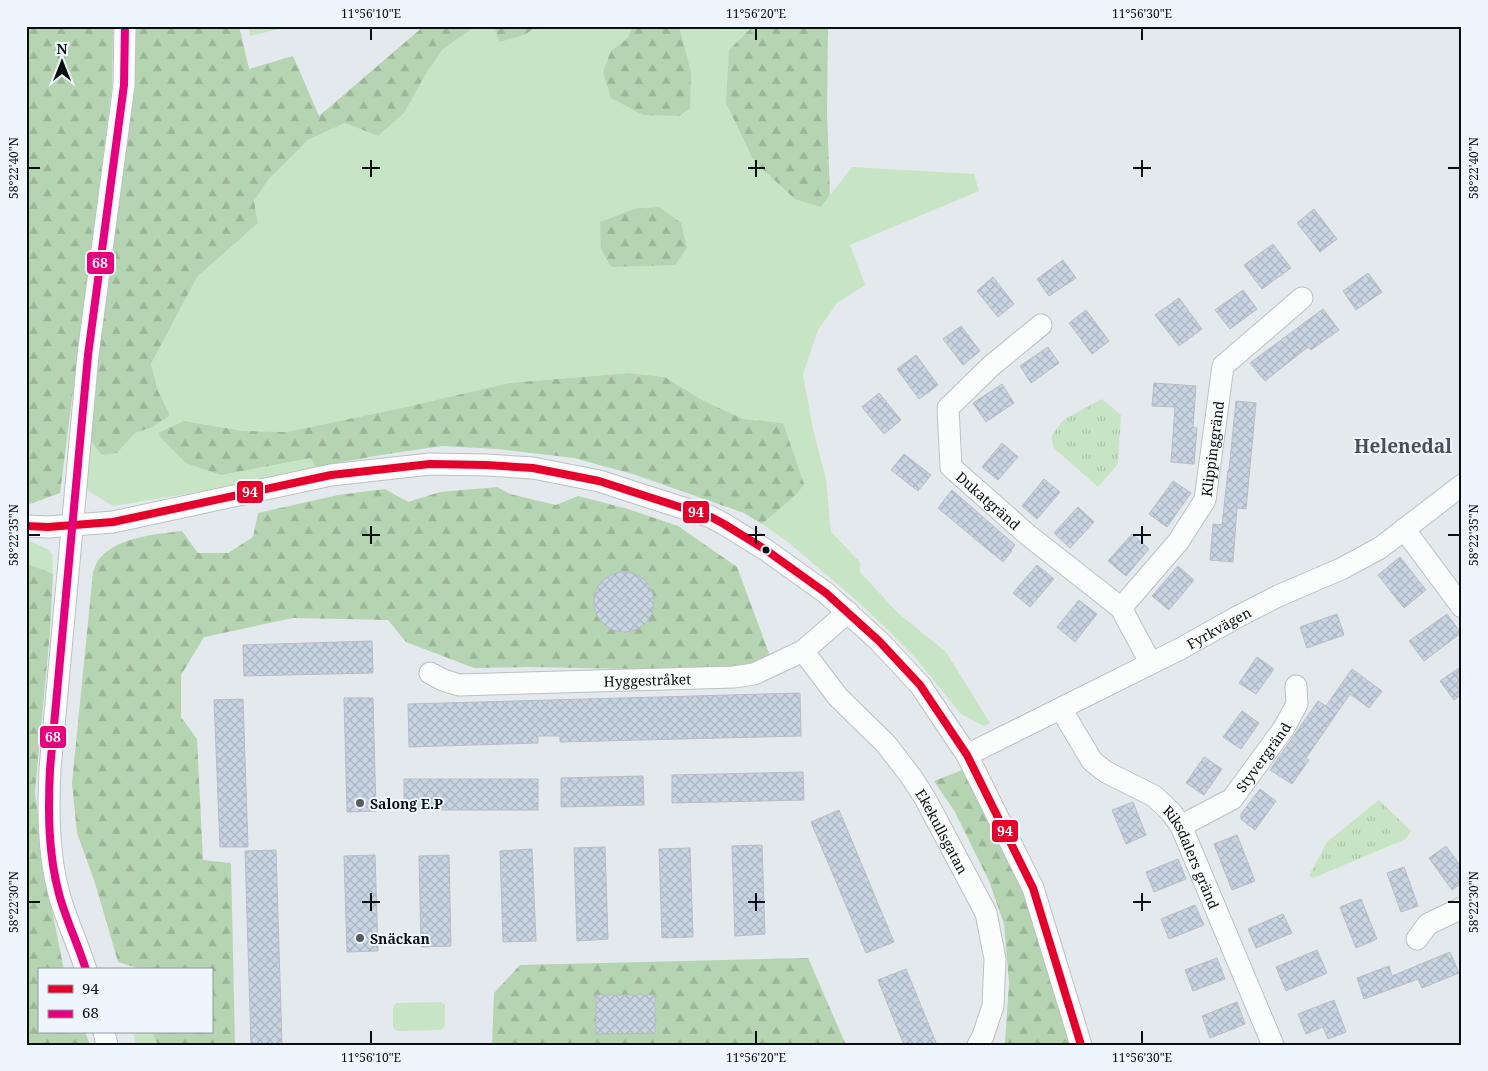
<svg xmlns="http://www.w3.org/2000/svg" width="1488" height="1071" font-family="'Noto Serif',serif">
<style>
.green{fill:#c7e5c4}
.forest{fill:url(#forest-firs)}
.park{fill:url(#park-tufts)}
.building{fill:url(#building-cross-hatch);stroke:#babdc1}
.lines{fill:none;stroke-linecap:round;stroke-linejoin:round}
.minor-casing{stroke:#bcc0c4;stroke-width:23}
.minor{stroke:#fbfcfc;stroke-width:21}
.bus-1-casing{stroke:#eef5fd;stroke-width:11}
.bus-2-casing{stroke:#eef5fd;stroke-width:11}
.bus-1{stroke:#e4002b;stroke-width:8}
.bus-2{stroke:#e5007d;stroke-width:8}
.ticks{fill:none;stroke:#0b0e11;stroke-width:2}
.bus-dot{fill:#0b0e11;stroke:#eef5fd;stroke-width:2}
.poi-dot{fill:#575b5e;stroke:#eef5fd;stroke-width:2}
.labels{text-anchor:middle;dominant-baseline:central;stroke-width:4;stroke-linejoin:round;paint-order:stroke}
.street-label{font-size:14px;fill:#0b0e11;stroke:#eef5fd}
.poi-label{font-size:14px;font-weight:bold;fill:#0b0e11;stroke:#eef5fd;text-anchor:start}
.district-label{font-size:19px;font-weight:bold;fill:#484f57;stroke:#eef5fd}
.line-badge{stroke:#eef5fd;stroke-width:2}
.badge-label{font-size:14px;text-anchor:middle;font-weight:bold;fill:#fff}
.neatline{fill:none;stroke:#0b0e11;stroke-width:2}
.ticks-label{font-size:12px;text-anchor:middle;fill:#0b0e11}
</style>
<defs>
<pattern id="forest-firs" width="22" height="20" patternUnits="userSpaceOnUse" patternTransform="scale(1.25)"><rect width="22" height="20" fill="#b5d4b1"/><path d="M5 1l3.5 6h-7zM16 11l3.5 6h-7z" fill="#9ab597"/></pattern>
<pattern id="park-tufts" width="24" height="20" patternUnits="userSpaceOnUse" patternTransform="scale(1.25)"><rect width="24" height="20" fill="#c7e5c4"/><path d="M3 7l-1-3M5 7V3M7 7l1-3M15 17l-1-3M17 17v-4M19 17l1-3" fill="none" stroke="#aac3a7"/></pattern>
<pattern id="building-cross-hatch" width="8" height="8" patternUnits="userSpaceOnUse" patternTransform="scale(1.25)"><rect width="8" height="8" fill="#c8d4e2"/><path d="M0 0l8 8M0 8l8-8" fill="none" stroke="#aab5c1"/></pattern>
</defs>
<rect width="100%" height="100%" fill="#e4e9ee"/>
<g class="green">
<polygon points="248,26 293,26 250,36"/>
<polygon points="476,26 494,26 499,41 532,31 537,26 753,26 729,50 821,207 852,167 974,174 979,191 850,245 865,285 837,303 818,330 803,374 813,430 826,479 831,532 860,562 860,572 898,613 946,652 990,723 984,726 961,714 914,656 862,605 789,543 762,524 796,495 783,423 743,419 702,400 665,377 629,373 509,383 397,409 286,432 243,431 184,421 221,475 311,458 315,467 199,492 113,506 88,491 86,484 88,437 117,453 135,433 153,427 170,415 158,391 151,364 197,277 258,223 254,201 268,180 308,140 346,123 378,136 443,49"/>
<polygon points="26,539 47,549 52,554 53,574 26,563"/>
<polygon points="441,1002 445,1005 445,1026 441,1030 397,1031 393,1027 393,1007 396,1003"/>
<polygon points="133,1032 152,1032 158,1045 136,1045"/>
</g>
<g class="forest">
<polygon points="26,26 113,26 113,33 112,87 60,493 30,504 26,504"/>
<polygon points="135,26 239,26 249,69 293,56 319,116 424,26 476,26 443,49 428,70 404,113 378,136 345,123 308,140 268,180 254,201 258,223 197,277 151,364 158,391 170,415 153,427 135,433 117,453 102,455 88,437"/>
<path d="M 494,26 L 537,26 C 527,36 513,38 499,42 Z"/>
<polygon points="632,26 679,26 691,72 690,108 679,116 643,115 611,98 603,72 611,51 628,38"/>
<polygon points="753,26 828,26 827,113 830,195 821,207 795,199 754,161 726,103 729,50"/>
<polygon points="659,207 681,223 687,248 675,265 611,267 601,249 600,222 634,209"/>
<polygon points="629,373 665,377 702,400 743,419 783,423 804,484 796,495 762,524 744,513 633,474 574,458 497,449 442,446 381,455 315,467 311,458 221,475 186,463 161,438 158,433 184,421 243,431 286,432 397,409 509,383"/>
<path d="M 497,487 L 510,494 L 556,505 L 578,496 L 628,509 L 678,526 L 737,567 L 770,656 L 755,664 L 689,670 L 530,667 L 474,668 L 406,642 L 388,620 L 293,618 L 204,637 L 181,675 L 181,717 L 197,739 L 203,860 L 231,863 L 235,1045 L 158,1045 L 152,1032 L 211,1032 L 211,970 L 144,970 L 118,962 L 95,883 L 77,833 L 72,783 L 93,572 C 95,567 97,561 100,558 C 118,537 157,534 182,531 L 198,553 L 228,553 L 253,537 L 258,513 L 338,495 L 385,489 L 408,502 L 440,492 Z"/>
<polygon points="26,563 53,574 50,632 35,792 47,885 64,970 39,970 39,1032 85,1032 90,1045 26,1045"/>
<polygon points="965,769 1028,895 1071,1045 1003,1045 1005,1042 1009,983 1004,924 989,881 955,812 934,781"/>
<polygon points="808,958 846,1045 492,1045 494,993 520,965"/>
</g>
<g class="park">
<polygon points="1102,399 1121,415 1118,464 1098,487 1054,448 1051,437 1063,420"/>
<polygon points="1379,800 1411,831 1406,839 1313,878 1309,876 1327,842"/>
</g>
<g class="building">
<polygon points="1314,209 1337,239 1320,252 1297,223"/>
<polygon points="1273,244 1291,268 1262,289 1244,265"/>
<polygon points="1063,260 1076,278 1049,296 1037,279"/>
<polygon points="1368,273 1382,292 1356,310 1343,291"/>
<polygon points="993,277 1014,304 998,317 977,291"/>
<polygon points="1243,290 1257,309 1230,329 1215,310"/>
<polygon points="1179,298 1202,329 1179,346 1155,315"/>
<polygon points="1323,309 1339,330 1311,350 1308,347 1265,381 1250,363"/>
<polygon points="1086,310 1109,341 1092,354 1069,323"/>
<polygon points="961,326 980,351 963,365 943,339"/>
<polygon points="1048,347 1059,363 1031,383 1020,366"/>
<polygon points="916,355 938,385 919,399 897,369"/>
<polygon points="1154,383 1196,386 1193,427 1197,428 1194,464 1171,462 1175,407 1152,406"/>
<polygon points="1002,384 1014,403 986,422 973,403"/>
<polygon points="879,393 901,420 884,434 862,407"/>
<polygon points="1236,401 1256,403 1246,509 1237,508 1233,562 1210,560 1213,524 1222,525 1228,470 1229,470"/>
<polygon points="1002,443 1018,457 998,480 982,467"/>
<polygon points="904,454 931,475 918,491 891,470"/>
<polygon points="1044,479 1060,492 1037,519 1022,506"/>
<polygon points="1173,481 1191,493 1167,527 1149,514"/>
<polygon points="952,490 1015,545 1011,550 1012,551 1003,562 938,508"/>
<polygon points="1078,507 1094,522 1070,548 1054,533"/>
<polygon points="1132,534 1149,549 1126,576 1108,561"/>
<polygon points="1400,557 1426,590 1404,608 1378,575"/>
<polygon points="1037,565 1054,579 1030,607 1013,593"/>
<polygon points="1178,566 1194,580 1169,610 1152,596"/>
<circle cx="624" cy="602" r="30"/>
<polygon points="1079,600 1097,614 1075,642 1057,627"/>
<polygon points="1337,614 1344,635 1307,648 1300,627"/>
<polygon points="1447,614 1461,633 1424,661 1409,641"/>
<polygon points="372,641 373,673 244,676 243,645"/>
<polygon points="1257,657 1274,669 1256,694 1239,683"/>
<polygon points="1462,666 1462,694 1454,700 1440,681"/>
<polygon points="1352,669 1382,691 1369,708 1350,694 1306,758 1309,760 1292,784 1270,770 1318,701 1326,706"/>
<polygon points="800,693 801,736 560,742 560,736 538,736 538,743 409,747 408,704"/>
<polygon points="344,698 373,698 376,811 347,812"/>
<polygon points="243,699 248,847 220,847 214,700"/>
<polygon points="1242,711 1259,723 1241,749 1223,737"/>
<polygon points="1204,757 1222,769 1204,795 1186,783"/>
<polygon points="803,772 804,800 672,803 672,775"/>
<polygon points="643,776 644,805 561,807 561,778"/>
<rect x="404" y="779" width="134" height="31"/>
<polygon points="1260,789 1276,801 1255,830 1241,819 1241,814"/>
<polygon points="1133,802 1146,835 1126,844 1112,810"/>
<polygon points="839,810 894,942 866,953 811,822"/>
<polygon points="1237,835 1255,881 1232,890 1214,844"/>
<polygon points="762,845 765,934 735,936 732,846"/>
<polygon points="1446,846 1462,868 1462,883 1452,890 1429,858"/>
<polygon points="605,847 608,939 577,941 574,848"/>
<polygon points="690,848 693,937 662,938 659,849"/>
<polygon points="532,849 536,941 503,942 500,851"/>
<polygon points="276,850 282,1045 251,1045 245,851"/>
<polygon points="375,855 378,951 347,952 344,856"/>
<polygon points="449,855 451,946 421,947 419,856"/>
<polygon points="1178,859 1186,879 1154,892 1146,872"/>
<polygon points="1404,867 1418,906 1401,912 1387,873"/>
<polygon points="1361,899 1377,939 1356,948 1340,907"/>
<polygon points="1195,905 1204,925 1169,939 1161,919"/>
<polygon points="1283,914 1292,933 1256,948 1248,929"/>
<polygon points="1317,950 1327,973 1286,991 1276,967"/>
<polygon points="1450,952 1459,973 1422,988 1418,979 1364,999 1357,978 1389,966 1392,976"/>
<polygon points="1217,958 1225,979 1193,991 1185,970"/>
<polygon points="906,969 937,1045 904,1045 878,980"/>
<polygon points="596,995 655,995 655,1033 596,1034"/>
<polygon points="1334,1000 1346,1032 1328,1039 1323,1027 1306,1034 1298,1014"/>
<polygon points="1237,1002 1245,1024 1210,1038 1202,1016"/>
</g>
<g class="lines">
<g class="minor-casing">
<g id="minor">
<path id="s1" d="M 1041,325 L 991,366 L 948,408 L 951,467 L 1028,535 L 1121,608 L 1150,662"/>
<polyline points="26,526 48,527 113,522 331,475 430,464 486,465 533,468 599,481 711,517 724,524 766,550 826,593 879,641 920,685 967,755 1033,888 1081,1045"/>
<polyline points="1404,529 1462,607"/>
<path id="s2" d="M 1121,608 L 1178,542 L 1205,500 L 1223,366 L 1302,298"/>
<path id="s3" d="M 803,651 L 838,697 L 886,744 L 912,778 L 925,798 L 986,913 L 995,959 L 993,1006 L 983,1036 L 978,1045"/>
<path id="s4" d="M 430,673 L 443,680 L 459,685 L 734,677 L 754,674 L 803,651 L 848,612"/>
<path id="s5" d="M 1061,709 L 1092,761 L 1106,772 L 1154,796 L 1171,812 L 1181,826 L 1273,1045"/>
<path id="s6" d="M 967,755 L 1180,649 L 1239,616 L 1278,596 L 1341,569 L 1380,548 L 1462,485"/>
<path id="s7" d="M 1181,826 L 1232,799 L 1284,728 L 1297,704 L 1296,686"/>
<polyline points="1417,939 1428,924 1462,908"/>
<path d="M 86,970 C 78,944 66,920 59,894 C 48,853 48,810 50,769 L 88,355 L 124,85 L 125,26"/>
<polyline points="104,1032 107,1045"/>
</g>
</g>
<use href="#minor" class="minor"/>
<g class="bus-1-casing">
<polyline id="bus-1" points="26,526 48,527 113,522 331,475 430,464 486,465 533,468 599,481 711,517 724,524 766,550 826,593 879,641 920,685 967,755 1033,888 1081,1045"/>
</g>
<g class="bus-2-casing">
<path id="bus-2" d="M 86,970 C 78,944 66,920 59,894 C 48,853 48,810 50,769 L 88,355 L 124,85 L 125,26"/>
</g>
<use href="#bus-1" class="bus-1"/>
<use href="#bus-2" class="bus-2"/>
</g>
<path class="ticks" d="M 371,28 L 371,40M 756,28 L 756,40M 1142,28 L 1142,40M 371,160 L 371,177M 756,160 L 756,177M 1142,160 L 1142,177M 28,168 L 40,168M 362,168 L 380,168M 748,168 L 765,168M 1133,168 L 1151,168M 1448,168 L 1460,168M 371,526 L 371,544M 756,526 L 756,544M 1142,526 L 1142,544M 28,535 L 40,535M 362,535 L 380,535M 748,535 L 765,535M 1133,535 L 1151,535M 1448,535 L 1460,535M 371,893 L 371,911M 756,893 L 756,911M 1142,893 L 1142,911M 28,902 L 40,902M 362,902 L 380,902M 748,902 L 765,902M 1133,902 L 1151,902M 1448,902 L 1460,902M 371,1031 L 371,1044M 756,1031 L 756,1044M 1142,1031 L 1142,1044"/>
<circle class="bus-dot" cx="766" cy="550" r="4.5"/>
<g class="poi-dot">
<circle cx="360" cy="803" r="5"/>
<circle cx="360" cy="938" r="5"/>
</g>
<g class="labels">
<g class="street-label">
<text stroke="none"><textPath href="#s2" startOffset="189">Klippinggränd</textPath></text>
<text stroke="none"><textPath href="#s1" startOffset="234">Dukatgränd</textPath></text>
<text stroke="none"><textPath href="#s6" startOffset="282">Fyrkvägen</textPath></text>
<text stroke="none"><textPath href="#s4" startOffset="220">Hyggestråket</textPath></text>
<text stroke="none"><textPath href="#s7" startOffset="110">Styvergränd</textPath></text>
<text stroke="none"><textPath href="#s3" startOffset="229">Ekekullsgatan</textPath></text>
<text stroke="none"><textPath href="#s5" startOffset="205">Riksdalers gränd</textPath></text>
</g>
<g class="poi-label">
<text x="370" y="803">Salong E.P</text>
<text x="370" y="938">Snäckan</text>
</g>
<g class="district-label">
<text x="1403" y="446">Helenedal</text>
</g>
</g>
<g class="line-badge">
<rect x="86" y="251" width="29" height="24" rx="5" fill="#e5007d"/>
<rect x="236" y="480" width="28" height="24" rx="5" fill="#e4002b"/>
<rect x="682" y="500" width="28" height="24" rx="5" fill="#e4002b"/>
<rect x="39" y="725" width="28" height="24" rx="5" fill="#e5007d"/>
<rect x="991" y="819" width="28" height="24" rx="5" fill="#e4002b"/>
</g>
<g class="badge-label">
<text x="100" y="268">68</text>
<text x="250" y="497">94</text>
<text x="696" y="517">94</text>
<text x="53" y="742">68</text>
<text x="1005" y="836">94</text>
</g>
<rect width="1488" height="1071" fill="none" stroke="#eef5fd" stroke-width="55"/>
<rect x="38" y="968" width="175" height="65" fill="#eef5fd" stroke="#93999f"/>
<rect x="48" y="985" width="25" height="8" fill="#e4002b" stroke="#93999f"/>
<text x="82" y="994" font-size="15" fill="#0b0e11">94</text>
<rect x="48" y="1010" width="25" height="8" fill="#e5007d" stroke="#93999f"/>
<text x="82" y="1018" font-size="15" fill="#0b0e11">68</text>
<g transform="translate(62 62)" stroke="#eef5fd" stroke-width="4" paint-order="stroke">
<path d="M0-4L9 19L0 12L-9 19Z" fill="#0b0e11"/>
<text y="-8" font-size="14" font-weight="bold" text-anchor="middle" fill="#0b0e11">N</text>
</g>
<rect x="28" y="28" width="1432" height="1016" class="neatline"/>
<g class="ticks-label">
<text x="371" y="18">11°56'10"E</text>
<text x="756" y="18">11°56'20"E</text>
<text x="1142" y="18">11°56'30"E</text>
<text transform="translate(14 168) rotate(-90)" y="4">58°22'40"N</text>
<text transform="translate(1474 168) rotate(-90)" y="4">58°22'40"N</text>
<text transform="translate(14 535) rotate(-90)" y="4">58°22'35"N</text>
<text transform="translate(1474 535) rotate(-90)" y="4">58°22'35"N</text>
<text transform="translate(14 902) rotate(-90)" y="4">58°22'30"N</text>
<text transform="translate(1474 902) rotate(-90)" y="4">58°22'30"N</text>
<text x="371" y="1062">11°56'10"E</text>
<text x="756" y="1062">11°56'20"E</text>
<text x="1142" y="1062">11°56'30"E</text>
</g>
</svg>
